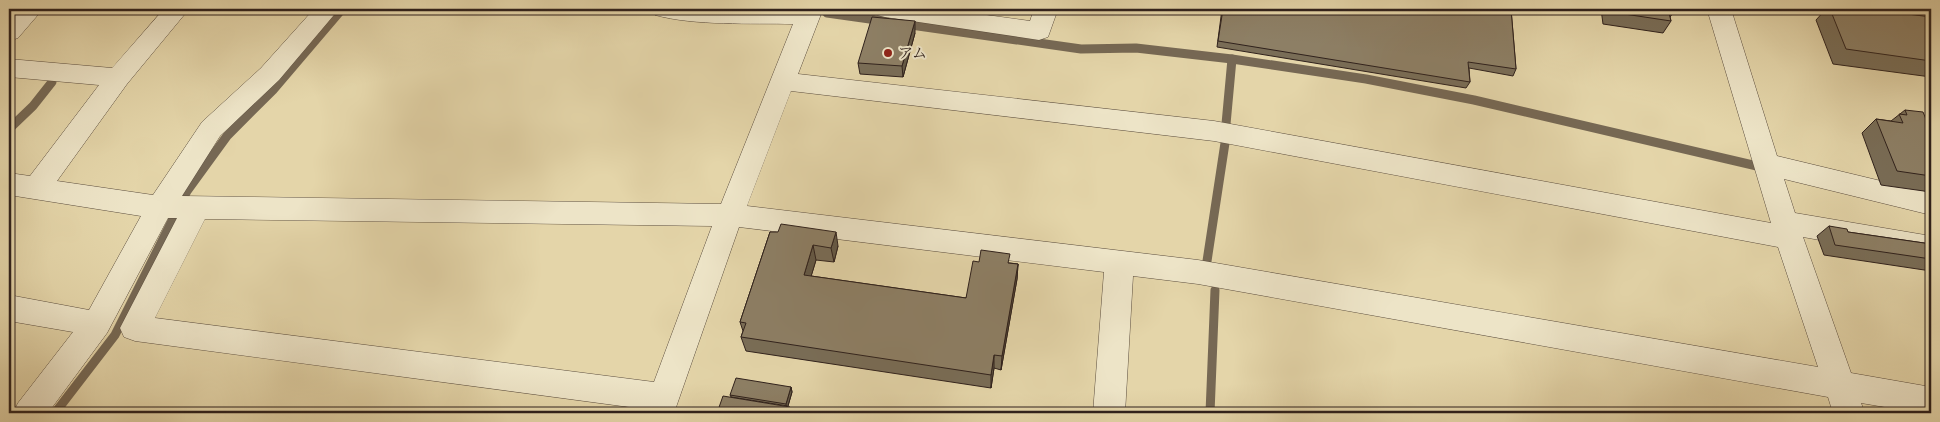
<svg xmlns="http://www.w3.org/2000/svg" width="1940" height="422" font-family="Alegreya,'Noto Serif JP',serif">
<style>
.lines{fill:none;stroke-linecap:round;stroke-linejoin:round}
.stream{stroke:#766854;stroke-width:9}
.street-casing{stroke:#5c4e3f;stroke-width:1}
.street{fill:#ede4c7;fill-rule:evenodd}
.wall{fill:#796d57;stroke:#2f211c}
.shaded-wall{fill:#635947;stroke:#2f211c}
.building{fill:#8d7f65;stroke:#2f211c}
.poi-dot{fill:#8f2418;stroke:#ede4c7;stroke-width:2}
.labels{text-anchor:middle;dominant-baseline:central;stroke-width:4;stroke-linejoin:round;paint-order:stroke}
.poi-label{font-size:15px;fill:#2f211c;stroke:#ede4c7;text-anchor:start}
</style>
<rect width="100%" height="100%" fill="#e4d5a9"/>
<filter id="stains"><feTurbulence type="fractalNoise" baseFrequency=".004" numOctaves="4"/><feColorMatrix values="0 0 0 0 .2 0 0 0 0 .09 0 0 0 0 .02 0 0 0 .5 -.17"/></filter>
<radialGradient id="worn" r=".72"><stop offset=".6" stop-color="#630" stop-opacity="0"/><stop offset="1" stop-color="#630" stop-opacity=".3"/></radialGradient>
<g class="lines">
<g class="stream">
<polyline points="827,13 884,21"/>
<polyline points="904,24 1081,49 1136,48 1232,59 1366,79 1474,100 1757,166"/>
<polyline points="1226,124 1232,59"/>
<polyline points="9,129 33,106 52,82"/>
<polyline points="1207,261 1225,143"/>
<polyline points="55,413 115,335 187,191 227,136 273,90 342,9"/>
<polyline points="1210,413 1215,290"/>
</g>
<g class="street-casing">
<g id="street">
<polygon points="17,9 43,9 18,38 9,41 9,17"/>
<path d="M 164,9 L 189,9 L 127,84 L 57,181 L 153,195 L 202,122 L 261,68 L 314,9 L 339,9 L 279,80 L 220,136 L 182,196 L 721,204 L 793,24 C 751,23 695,26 655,15 L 651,9 L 823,9 L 798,74 L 1214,121 L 1771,223 L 1707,9 L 1731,9 L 1777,156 L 1931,193 L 1931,215 L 1784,179 L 1795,213 L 1931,236 L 1931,260 L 1803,237 L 1851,373 L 1931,387 L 1931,413 L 1920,413 L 1861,403 L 1865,413 L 1833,413 L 1828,397 L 1198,284 L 1133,276 L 1125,413 L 1093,413 L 1104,272 L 739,227 L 674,413 L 642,413 L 644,409 L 135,341 L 124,337 L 120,328 L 177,218 L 168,218 L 107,333 L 48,413 L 13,413 L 18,403 L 73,332 L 9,321 L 9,295 L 89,310 L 141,216 L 9,195 L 9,173 L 30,176 L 99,85 L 9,77 L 9,59 L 112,68 ZM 791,91 L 1214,141 L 1778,247 L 1818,367 L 1198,260 L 747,206 ZM 205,219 L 712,226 L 654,382 L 155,318 Z"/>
<polygon points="873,9 942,9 1030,21 1034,9 1058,9 1048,37 1039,40 885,17 877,15"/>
</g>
</g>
<use href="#street" class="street"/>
</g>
<g class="wall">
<polygon points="1222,9 1511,9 1516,69 1513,76 1469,68 1470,82 1466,88 1217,47"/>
<polygon points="1601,9 1676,9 1670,17 1671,21 1663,33 1603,24"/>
<polygon points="1826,9 1876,9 1876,10 1931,17 1931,77 1833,64 1816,20"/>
<polygon points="915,33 903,77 860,74 858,63"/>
<polygon points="1905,110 1928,124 1931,124 1931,192 1881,185 1862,133 1876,119 1891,121"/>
<polygon points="1829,226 1848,232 1931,244 1931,271 1824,255 1817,236"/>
<polygon points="770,232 838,246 834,262 816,260 811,276 966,298 979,262 1010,263 1018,264 1017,279 1001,370 994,368 991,388 746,351 741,337 743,331 740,322"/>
<polygon points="791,387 792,392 788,406 731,397 730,395"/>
</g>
<g class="shaded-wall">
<polygon points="915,21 915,33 903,77 902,66"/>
<polygon points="836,232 838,246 834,262 831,248"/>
<polygon points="813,245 816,260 807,290 804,275"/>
<polygon points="1018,264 1017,279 1001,370 1002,356"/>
<polygon points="994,355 994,368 991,388 991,375"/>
<polygon points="791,387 792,392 787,409 786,404"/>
<polygon points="790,407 792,413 788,413"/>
</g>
<g class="building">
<polygon points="1223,9 1511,9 1516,69 1468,62 1470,82 1218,41"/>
<polygon points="1610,9 1668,9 1671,21 1611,12"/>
<polygon points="1830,9 1876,9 1876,10 1931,17 1931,61 1846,49"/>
<polygon points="872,17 915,21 902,66 858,63"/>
<polygon points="1905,110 1923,112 1928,124 1931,124 1931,176 1897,171 1876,119 1903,123 1899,114 1907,115"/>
<polygon points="781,224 836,232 831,248 813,245 804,275 966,298 973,261 979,262 981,250 1010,254 1008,263 1018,264 1002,356 994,355 991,375 741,337 746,323 740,322 770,232 778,232"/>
<polygon points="1829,226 1847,229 1848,232 1931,244 1931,259 1835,245"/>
<polygon points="736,378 791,387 786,404 730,395"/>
<polygon points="723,396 790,407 788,413 717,413"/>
</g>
<circle class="poi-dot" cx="888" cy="53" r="5"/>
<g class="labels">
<g class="poi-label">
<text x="898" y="53">アム</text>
</g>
</g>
<rect width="1940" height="422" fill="none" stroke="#e4d5a9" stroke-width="30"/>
<rect x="10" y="10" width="1920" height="402" fill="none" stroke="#2f211c" stroke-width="2.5"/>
<rect x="15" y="15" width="1910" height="392" fill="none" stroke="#2f211c"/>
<rect width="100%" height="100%" filter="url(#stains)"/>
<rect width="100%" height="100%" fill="url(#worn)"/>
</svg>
